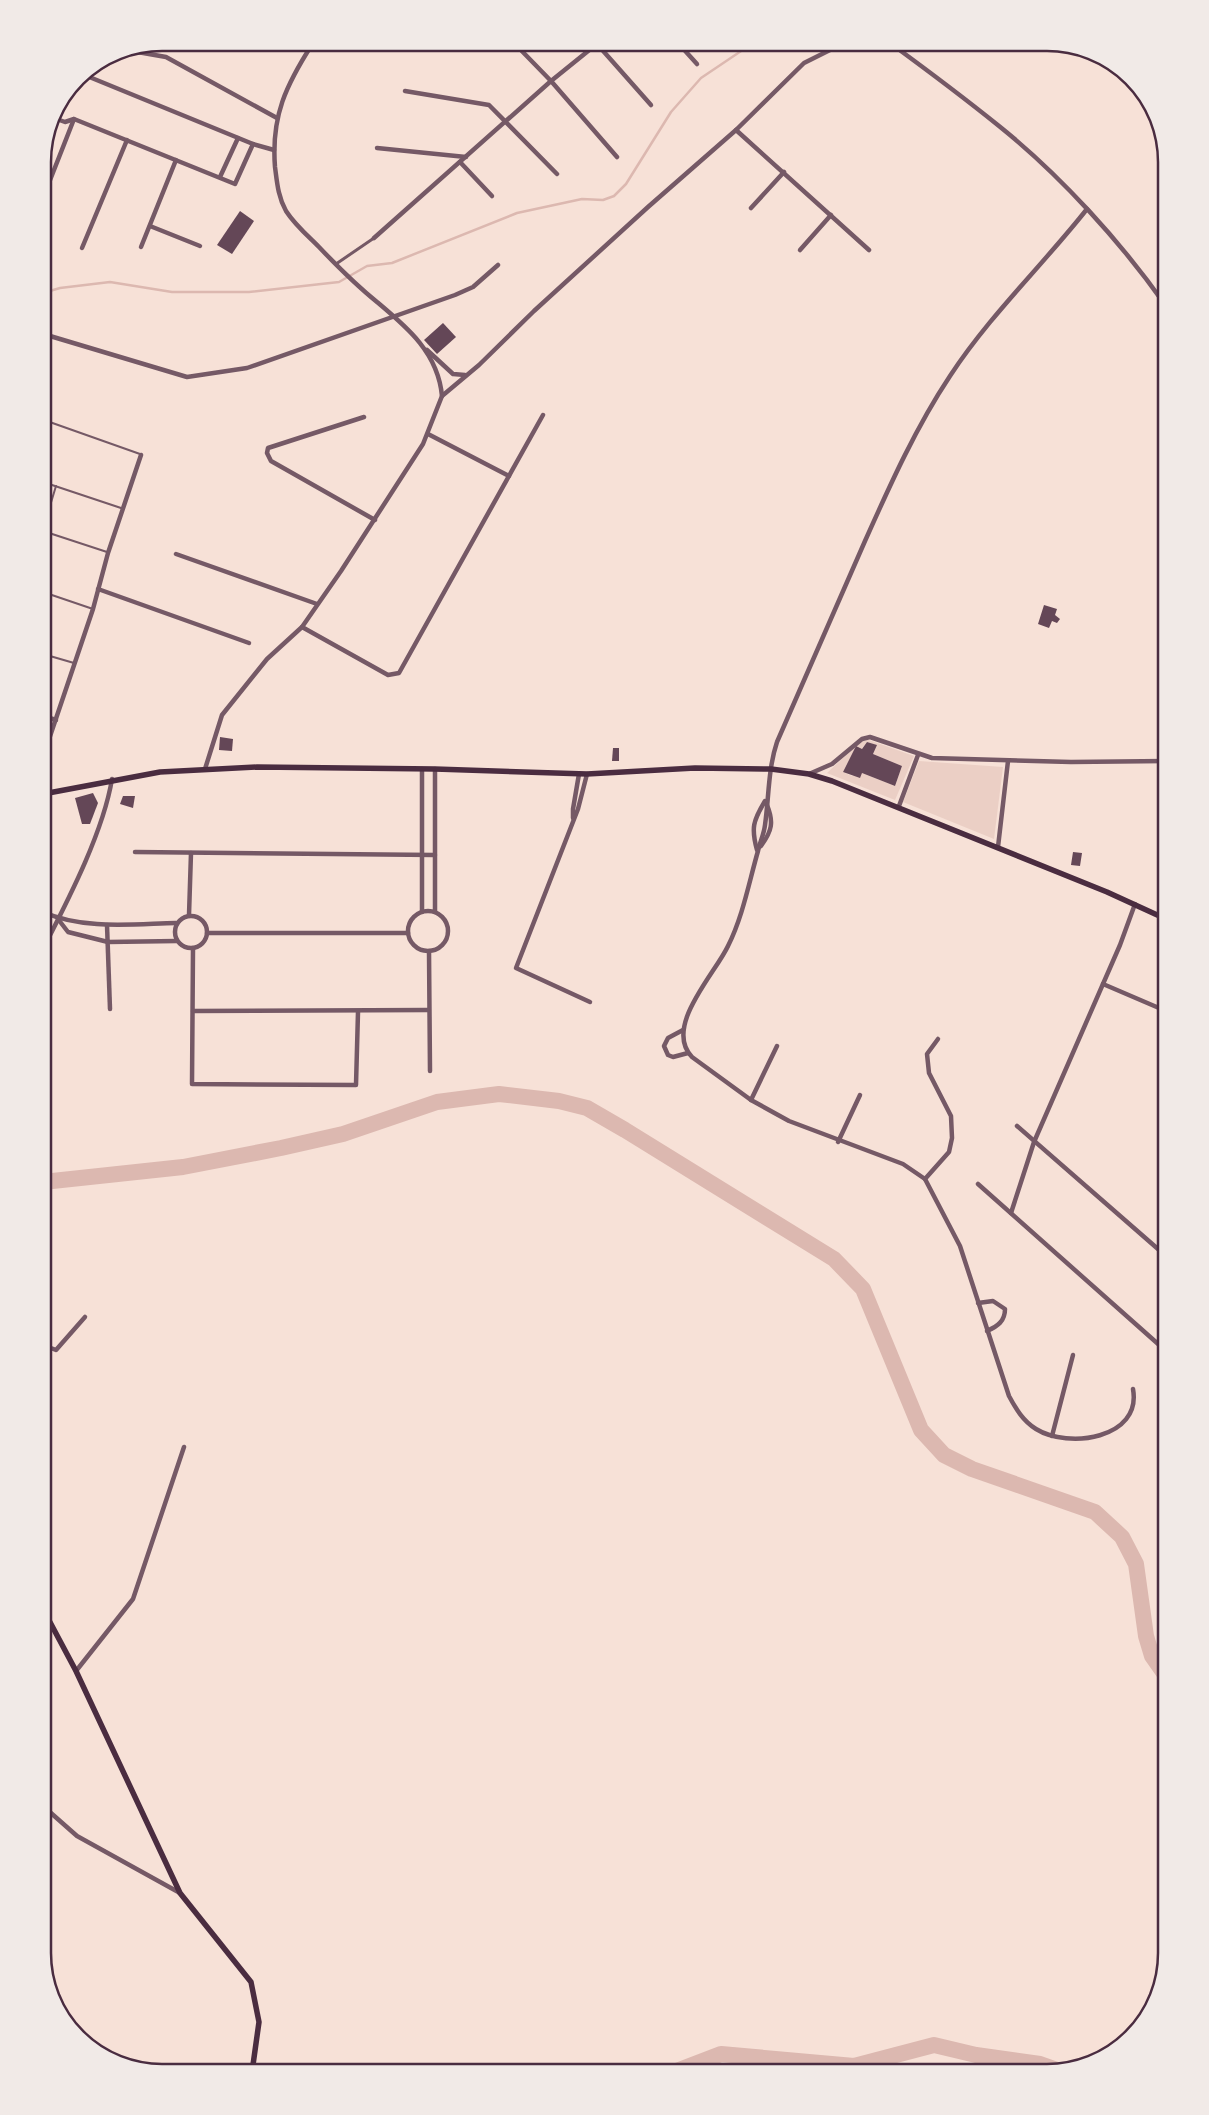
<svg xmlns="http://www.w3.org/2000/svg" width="1209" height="2115" font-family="'DejaVu Sans',sans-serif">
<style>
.green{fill:#ebcfc5;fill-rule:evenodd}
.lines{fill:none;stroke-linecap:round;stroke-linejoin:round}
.stream{stroke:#dcb8b0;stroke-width:2.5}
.river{stroke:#dcb8b0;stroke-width:16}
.building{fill:#644757}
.service{stroke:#755966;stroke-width:2}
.pedestrian{stroke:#755966;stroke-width:3}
.minor{stroke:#755966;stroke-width:4.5}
.secondary{stroke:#4a2c40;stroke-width:5.5}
.rim{fill:none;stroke:#4a2c40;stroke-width:2.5}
</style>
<rect width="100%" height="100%" fill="#f7e1d7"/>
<g class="green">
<path d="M 866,739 L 914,756 L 895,800 L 827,773 L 859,743 ZM 867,742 L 876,745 L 873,754 L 902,766 L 895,786 L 862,773 L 852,776 L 843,772 Z"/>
<polygon points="919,761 1003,767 994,839 903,802"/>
</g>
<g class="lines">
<polyline class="stream" points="43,293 60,288 110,282 172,292 249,292 339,282 367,266 392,263 517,213 582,199 603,200 614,196 626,184 671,112 701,78 753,43"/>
<g class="river">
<polyline points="43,1182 183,1167 281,1148 343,1134 437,1102 499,1094 559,1101 587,1108 625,1130 834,1259 863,1289 921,1430 944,1455 972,1469 1095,1512 1122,1537 1136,1564 1146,1636 1152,1656 1166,1676"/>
<polyline points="674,2072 721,2054 854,2066 934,2045 976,2055 1040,2064 1057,2070"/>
</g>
</g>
<g class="building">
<polygon points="240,211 254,221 232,254 217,245"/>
<polygon points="443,323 456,337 437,354 424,340"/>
<polygon points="1044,605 1057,609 1055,615 1060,619 1057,623 1052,621 1049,628 1038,624"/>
<polygon points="220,737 233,739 232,751 219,750"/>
<polygon points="867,742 877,745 873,754 902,766 895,786 862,773 860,778 843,772 856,746 862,749"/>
<polygon points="613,748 619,748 619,761 612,761"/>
<polygon points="44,770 52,773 49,780 43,778"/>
<polygon points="93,793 98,803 90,824 82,824 75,798"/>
<polygon points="123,796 135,796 133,808 120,804"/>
<polygon points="43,806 51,834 43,836"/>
<polygon points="1073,852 1082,853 1080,866 1071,865"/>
</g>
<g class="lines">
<g class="service">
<polyline points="44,420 140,454"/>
<polyline points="43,482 121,508"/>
<polyline points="43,529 56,486"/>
<polyline points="43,531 107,552"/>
<polyline points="43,592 93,609"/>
<polyline points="43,654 74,663"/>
<polyline points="43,734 50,732"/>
</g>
<polyline class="pedestrian" points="336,264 374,238"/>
<g class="minor">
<path d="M 313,43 C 286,85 271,116 275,167 C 277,182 278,197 286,211 C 295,225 308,236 319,247 C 338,267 356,285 377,302 C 408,328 438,353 442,396"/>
<polyline points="502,43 516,45 551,81 617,157"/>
<polyline points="678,43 697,64"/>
<path d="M 890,43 C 927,70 963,97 999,126 C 1060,175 1121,242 1166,306"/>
<polyline points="597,44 651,105"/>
<polyline points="126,50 166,57 277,118"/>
<polyline points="82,74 253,144 274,150"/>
<polyline points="405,91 489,105 557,174"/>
<polyline points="51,117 65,122 74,119 235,184 253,144"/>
<polyline points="736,130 869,250"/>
<polyline points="377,148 466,157"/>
<polyline points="460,162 492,196"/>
<polyline points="220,177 238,138"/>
<polyline points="43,198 74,119"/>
<polyline points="751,208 784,172"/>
<path d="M 1087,209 C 1042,266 990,315 950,376 C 916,427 890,485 865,541 C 835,608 806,675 777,742 C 768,769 769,797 765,825 C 764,834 760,842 758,851 C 749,882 743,916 728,946 C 715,974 663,1027 692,1057 L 751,1100 L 789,1121 L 903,1164 L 925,1179 L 960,1246 L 1009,1396 C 1016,1409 1023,1421 1036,1429 C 1068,1449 1142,1439 1133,1389"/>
<polyline points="150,226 200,246"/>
<polyline points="374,238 551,81 598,43"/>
<polyline points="141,247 176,160"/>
<polyline points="82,248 127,140"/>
<polyline points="800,250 831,215"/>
<polyline points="1159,296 1166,286"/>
<polyline points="50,336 187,377 247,368 455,295 473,287 498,265"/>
<polyline points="427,350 453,374 465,375"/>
<polyline points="364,417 268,448 267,453 271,461 375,520"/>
<polyline points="428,434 509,476"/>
<polyline points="176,554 317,604"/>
<polyline points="98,589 249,643"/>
<polyline points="302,627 388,675 399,673 543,415"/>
<polyline points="43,716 56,720"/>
<polyline points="43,757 93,609 108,553 141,455"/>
<polyline points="205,769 222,715 267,659 302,627 341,571 423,444 442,396 479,365 534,311 648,207 736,130 804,63 844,43"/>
<polyline points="587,774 578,809 516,968 590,1002"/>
<polyline points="809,774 832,764 862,739 870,737 932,758 1071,762 1166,761"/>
<polyline points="899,806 918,755"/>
<polyline points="573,818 573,809 579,774"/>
<path d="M 761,846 C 772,831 774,822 767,805"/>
<polyline points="998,847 1008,761"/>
<path d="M 757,850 C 751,828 753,821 765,801"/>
<polyline points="135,852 435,855"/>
<circle cx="428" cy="931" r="20"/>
<path d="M 43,912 C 84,930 132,924 176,923"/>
<polyline points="422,912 422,769"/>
<polyline points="435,912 435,769"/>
<polyline points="189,915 191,853"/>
<circle cx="191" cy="932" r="16"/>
<polyline points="58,919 68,932 108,942 177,941"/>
<polyline points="107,925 110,1009"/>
<polyline points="207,933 408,933"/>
<polyline points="193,948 192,1084 356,1085 358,1012"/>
<path d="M 43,949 C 68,900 103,833 112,779"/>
<polyline points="429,951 430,1071"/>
<polyline points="1103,984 1166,1011"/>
<polyline points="193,1011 428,1010"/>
<polyline points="683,1030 668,1038 664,1046 668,1055 673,1057 688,1053"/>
<polyline points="751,1100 777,1046"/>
<polyline points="1017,1126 1166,1256"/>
<polyline points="838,1142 860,1095"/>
<polyline points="925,1179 949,1152 952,1138 951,1116 929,1073 927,1054 938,1039"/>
<polyline points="978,1184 1166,1351"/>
<polyline points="1011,1213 1034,1142 1120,945 1135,904"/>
<path d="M 978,1303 L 993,1301 L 1005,1309 C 1005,1321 998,1326 987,1331"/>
<polyline points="43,1345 56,1350 85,1317"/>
<polyline points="1052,1436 1073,1355"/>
<polyline points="76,1671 133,1599 184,1447"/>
<polyline points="43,1806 77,1836 180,1893"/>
</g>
<g class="secondary">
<polyline points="43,794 160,772 257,767 435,769 587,774 695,768 771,769 809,774 832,781 1107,892 1166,919"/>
<polyline points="43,1609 76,1671 180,1893 251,1982 259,2022 252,2072"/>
</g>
</g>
<path d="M0 0H1209V2115H0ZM162 51H1047A111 111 0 0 1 1158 162V1953A111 111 0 0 1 1047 2064H162A111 111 0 0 1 51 1953V162A111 111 0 0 1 162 51Z" fill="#f1eae7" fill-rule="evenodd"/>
<path class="rim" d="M162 51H1047A111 111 0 0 1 1158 162V1953A111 111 0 0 1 1047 2064H162A111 111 0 0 1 51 1953V162A111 111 0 0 1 162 51Z"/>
</svg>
